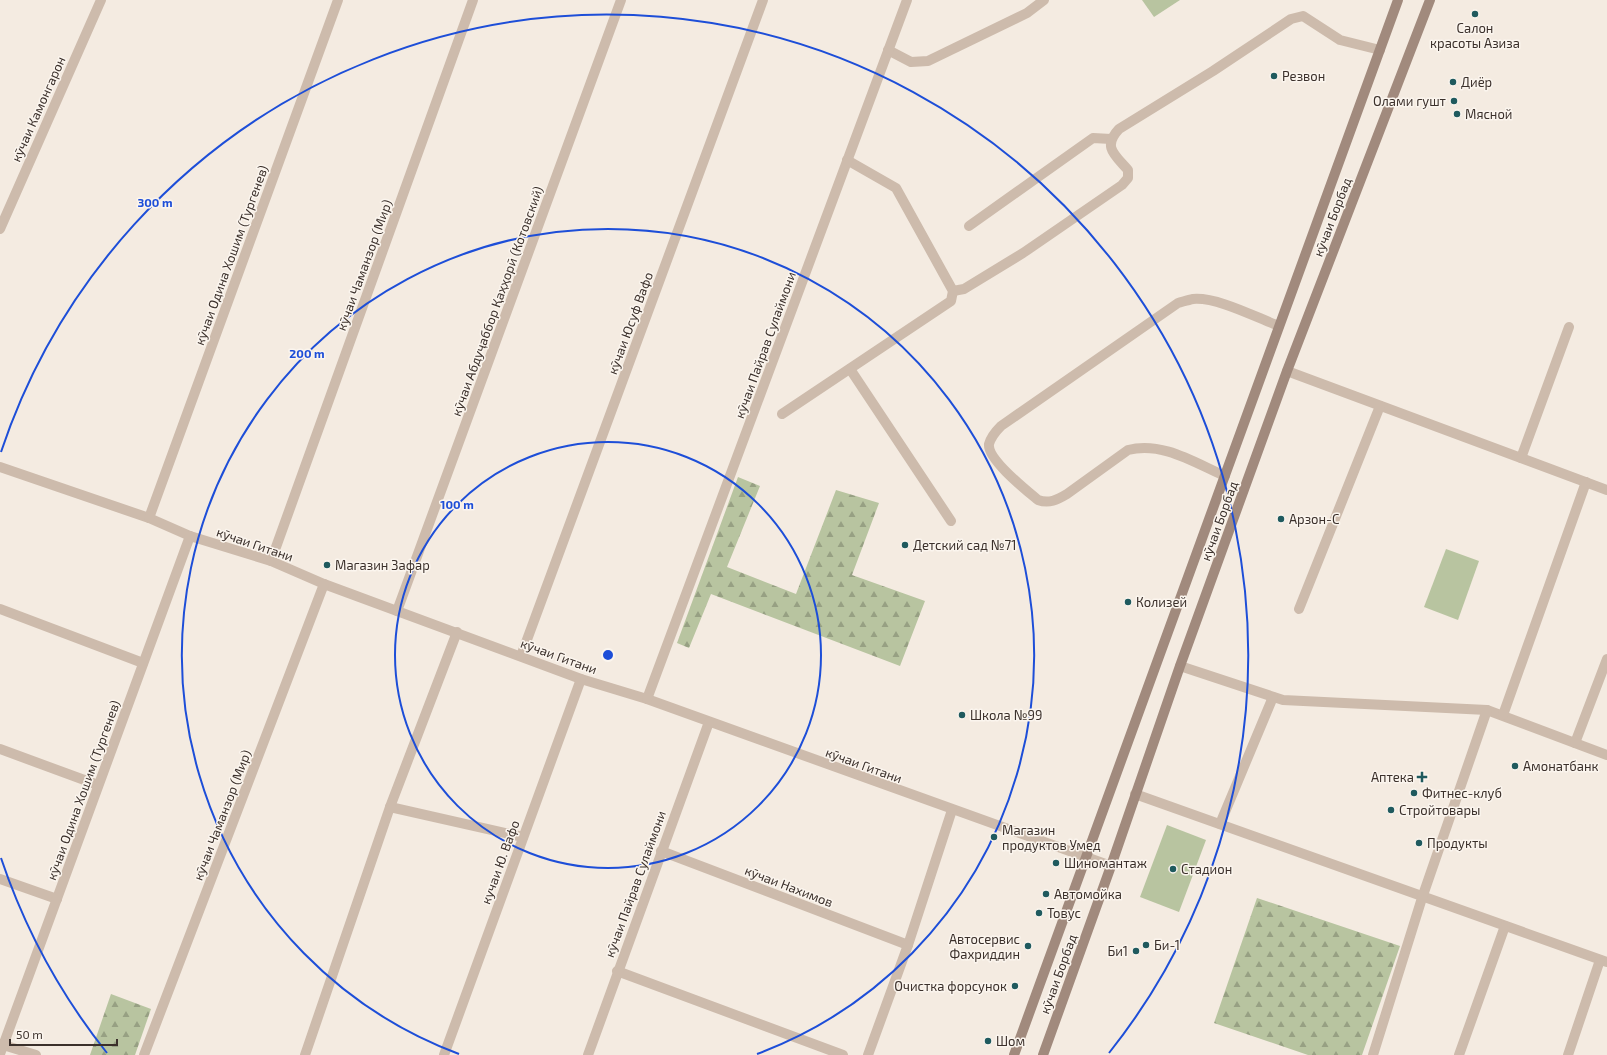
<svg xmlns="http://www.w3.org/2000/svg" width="1607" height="1055" font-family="'Exo 2',sans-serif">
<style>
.forest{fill:url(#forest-firs)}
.garden{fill:#b8c4a0}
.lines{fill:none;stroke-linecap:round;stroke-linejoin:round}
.street{stroke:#cdbbac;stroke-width:10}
.secondary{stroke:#a18a7d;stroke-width:10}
.ring{fill:none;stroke:#1d4ed8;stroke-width:2}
.poi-dot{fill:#1f5a5e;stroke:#fbf5ee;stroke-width:1.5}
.labels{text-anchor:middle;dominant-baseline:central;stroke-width:3;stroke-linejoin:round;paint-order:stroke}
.poi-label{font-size:13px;fill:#3b302b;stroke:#fbf5ee;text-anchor:start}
.street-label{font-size:13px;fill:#3b302b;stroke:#fbf5ee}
.centre{fill:#1d4ed8;stroke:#fbf5ee;stroke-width:2}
.ring-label{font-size:12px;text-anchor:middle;font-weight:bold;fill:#1d4ed8;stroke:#fbf5ee;stroke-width:3;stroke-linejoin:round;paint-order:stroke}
</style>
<defs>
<pattern id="forest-firs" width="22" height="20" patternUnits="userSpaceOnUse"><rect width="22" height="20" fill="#b8c4a0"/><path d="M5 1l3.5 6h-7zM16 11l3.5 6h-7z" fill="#97a083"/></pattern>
</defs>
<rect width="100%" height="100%" fill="#f4ebe1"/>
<g class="forest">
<polygon points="738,477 760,486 727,567 796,594 836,490 879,503 852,575 925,601 900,666 711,594 689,648 677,643"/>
<polygon points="1257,898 1400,946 1362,1055 1308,1055 1214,1023"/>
<polygon points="111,994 151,1009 135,1055 90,1055"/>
</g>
<g class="garden">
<polygon points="1142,0 1180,0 1154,17"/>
<polygon points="1446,549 1479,561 1458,620 1424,607"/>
<polygon points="1167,825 1206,840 1179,912 1140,897"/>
</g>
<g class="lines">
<g class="street">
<polyline points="888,50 911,62 928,61 1027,13 1044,0"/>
<polyline points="969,226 1093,138 1111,139"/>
<polyline points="0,229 101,0"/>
<path d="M 953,291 L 964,289 L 1023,253 L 1122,185 L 1128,178 L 1128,170 C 1115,155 1102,147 1119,129 L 1213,71 L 1291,19 L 1303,16 L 1340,40 L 1380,50"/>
<polyline points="850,369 951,521"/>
<polyline points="1287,371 1607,490"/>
<polyline points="782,414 951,301 953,291 896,188 847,160"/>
<polyline points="1521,458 1569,327"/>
<polyline points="0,467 149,518 190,536 271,561 324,584 581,679 647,699 1111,866"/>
<path d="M 1225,476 C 1195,463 1162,441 1128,450 L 1067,494 C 1057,500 1049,504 1038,500 C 1026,490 987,459 989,444 C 991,437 996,431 1001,426 L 1178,303 C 1182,302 1188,300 1193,299 C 1218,297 1255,317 1279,326"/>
<polyline points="149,518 338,0"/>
<polyline points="271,561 473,0"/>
<polyline points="0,609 143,663"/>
<polyline points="1299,609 1380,406"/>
<polyline points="397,611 621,0"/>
<polyline points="521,656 763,0"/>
<polyline points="1180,666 1283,700 1487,710 1607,755"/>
<polyline points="647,699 907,0"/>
<polyline points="1503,715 1586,482"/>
<polyline points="1575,743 1607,659"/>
<polyline points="0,749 98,785"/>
<polyline points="1135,794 1607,962"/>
<polyline points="390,807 523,837"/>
<polyline points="1220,824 1273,697"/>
<polyline points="661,851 908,945"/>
<polyline points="0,879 57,899"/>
<polyline points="617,971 843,1055"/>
<polyline points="0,1044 36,1055"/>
<polyline points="0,1054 190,536"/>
<polyline points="144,1055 324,584"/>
<polyline points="305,1055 390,807 457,632"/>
<polyline points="444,1055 581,679"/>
<polyline points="588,1055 709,722"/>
<polyline points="868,1055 908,945 952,810"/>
<polyline points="1373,1055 1422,898 1487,710"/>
<polyline points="1459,1055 1505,926"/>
<polyline points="1568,1055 1600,960"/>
</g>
<g class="secondary">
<polyline points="1014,1055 1398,0"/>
<polyline points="1043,1055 1111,866 1180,666 1287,371 1430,0"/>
</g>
</g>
<g class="ring">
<circle cx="608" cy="655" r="213"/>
<path d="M459 1054A426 426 0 1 1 757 1054"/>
<path d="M107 1053A640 640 0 0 1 1 858M1 452A640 640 0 1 1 1109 1053"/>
</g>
<g class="poi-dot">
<circle cx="1475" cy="14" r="4"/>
<circle cx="1274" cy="76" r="4"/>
<circle cx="1453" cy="82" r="4"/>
<circle cx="1454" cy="101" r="4"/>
<circle cx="1457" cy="114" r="4"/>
<circle cx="1281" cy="519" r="4"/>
<circle cx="905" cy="545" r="4"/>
<circle cx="327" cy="565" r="4"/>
<circle cx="1128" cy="602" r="4"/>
<circle cx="962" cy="715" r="4"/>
<circle cx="1515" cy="766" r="4"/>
<path d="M1420 771h4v4h4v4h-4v4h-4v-4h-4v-4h4z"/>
<circle cx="1414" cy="793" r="4"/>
<circle cx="1391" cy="810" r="4"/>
<circle cx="994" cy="837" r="4"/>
<circle cx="1419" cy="843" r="4"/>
<circle cx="1056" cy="863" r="4"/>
<circle cx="1173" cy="869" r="4"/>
<circle cx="1046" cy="894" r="4"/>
<circle cx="1039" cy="913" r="4"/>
<circle cx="1146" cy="945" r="4"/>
<circle cx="1028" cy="946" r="4"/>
<circle cx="1136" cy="951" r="4"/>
<circle cx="1015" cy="986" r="4"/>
<circle cx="988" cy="1041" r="4"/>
</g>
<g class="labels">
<g class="poi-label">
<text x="1475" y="28" text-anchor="middle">Салон<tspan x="1475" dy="15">красоты Азиза</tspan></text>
<text x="1282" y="76">Резвон</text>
<text x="1461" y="82">Диëр</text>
<text x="1446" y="101" text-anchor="end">Олами гушт</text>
<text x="1465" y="114">Мясной</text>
<text x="1289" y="519">Арзон-С</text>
<text x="913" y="545">Детский сад №71</text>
<text x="335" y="565">Магазин Зафар</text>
<text x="1136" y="602">Колизей</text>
<text x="970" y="715">Школа №99</text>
<text x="1523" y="766">Амонатбанк</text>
<text x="1414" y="777" text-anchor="end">Аптека</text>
<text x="1422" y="793">Фитнес-клуб</text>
<text x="1399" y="810">Стройтовары</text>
<text x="1002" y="830">Магазин<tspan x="1002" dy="15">продуктов Умед</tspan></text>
<text x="1427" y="843">Продукты</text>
<text x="1064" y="863">Шиномантаж</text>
<text x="1181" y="869">Стадион</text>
<text x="1054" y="894">Автомойка</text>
<text x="1047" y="913">Товус</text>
<text x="1020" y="939" text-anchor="end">Автосервис<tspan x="1020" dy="15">Фахриддин</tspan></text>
<text x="1154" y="945">Би-1</text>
<text x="1128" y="951" text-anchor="end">Би1</text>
<text x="1007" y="986" text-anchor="end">Очистка форсунок</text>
<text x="996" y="1041">Шом</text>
</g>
<g class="street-label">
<text transform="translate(38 109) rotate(-66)">кӯчаи Камонгарон</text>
<text transform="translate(1332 217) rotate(-69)">кӯчаи Борбад</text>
<text transform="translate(231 255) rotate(-70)">кӯчаи Одина Хошим (Тургенев)</text>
<text transform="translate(364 265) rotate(-70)">кӯчаи Чаманзор (Мир)</text>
<text transform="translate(497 301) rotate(-70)">кӯчаи Абдуҷаббор Қаҳҳорӣ (Котовский)</text>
<text transform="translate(630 323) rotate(-70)">кӯчаи Юсуф Вафо</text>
<text transform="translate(765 345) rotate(-70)">кӯчаи Пайрав Сулаймони</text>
<text transform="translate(1219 521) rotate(-70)">кӯчаи Борбад</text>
<text transform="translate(255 544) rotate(19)">кӯчаи Гитани</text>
<text transform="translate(559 656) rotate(20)">кӯчаи Гитани</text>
<text transform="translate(864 765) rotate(20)">кӯчаи Гитани</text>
<text transform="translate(83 790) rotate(-70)">кӯчаи Одина Хошим (Тургенев)</text>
<text transform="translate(222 815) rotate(-69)">кӯчаи Чаманзор (Мир)</text>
<text transform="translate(500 862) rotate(-70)">кучаи Ю. Вафо</text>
<text transform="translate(635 884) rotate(-70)">кӯчаи Пайрав Сулаймони</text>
<text transform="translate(789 886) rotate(21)">кӯчаи Нахимов</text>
<text transform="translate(1058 974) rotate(-70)">кӯчаи Борбад</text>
</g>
</g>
<circle cx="608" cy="655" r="6" class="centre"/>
<g class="ring-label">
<text x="155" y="207">300 m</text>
<text x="307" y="358">200 m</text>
<text x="457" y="509">100 m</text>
</g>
<path d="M10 1039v6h107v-6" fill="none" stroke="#3b302b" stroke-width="2"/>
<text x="16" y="1039" font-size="12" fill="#3b302b" stroke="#fbf5ee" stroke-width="3" paint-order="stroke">50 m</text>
</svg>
